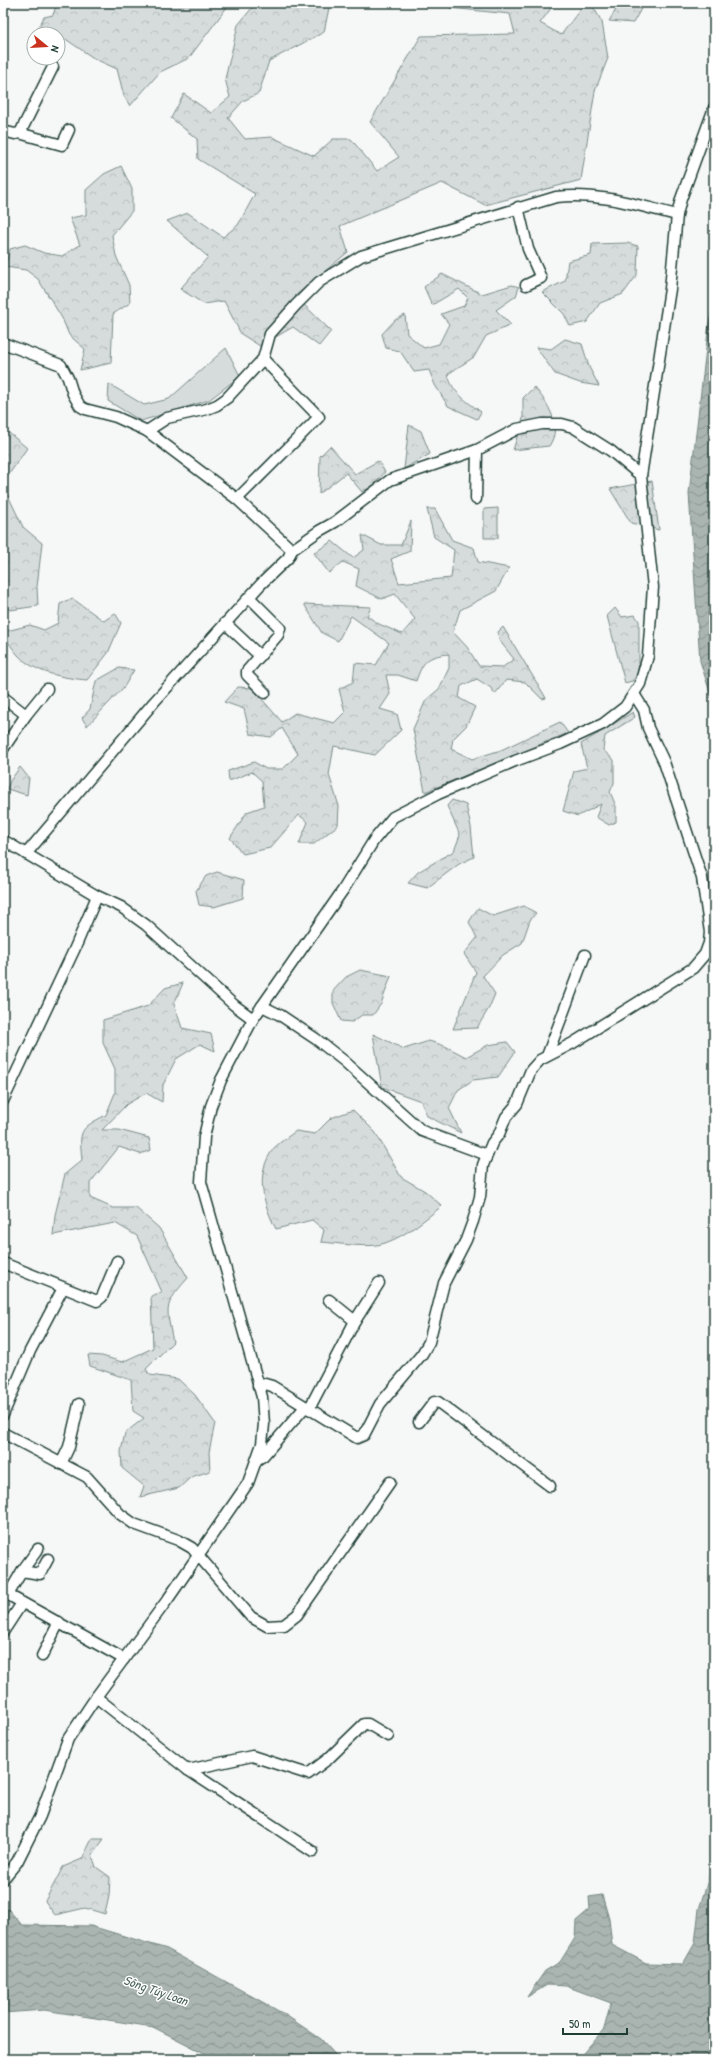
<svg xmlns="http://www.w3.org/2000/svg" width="717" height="2062" font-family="'Patrick Hand',sans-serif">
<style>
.green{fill:#d6dcdb;stroke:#7a8c88}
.forest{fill:url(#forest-crowns);stroke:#7a8c88}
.water{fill:url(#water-waves);stroke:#72857f}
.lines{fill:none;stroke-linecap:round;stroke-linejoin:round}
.minor-casing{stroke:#1f3d34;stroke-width:13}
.minor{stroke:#fff;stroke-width:10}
.labels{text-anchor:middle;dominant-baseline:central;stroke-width:3;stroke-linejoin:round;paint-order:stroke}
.water-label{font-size:13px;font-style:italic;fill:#49615a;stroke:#fff}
</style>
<defs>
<pattern id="forest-crowns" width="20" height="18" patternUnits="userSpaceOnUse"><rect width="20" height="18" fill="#d6dcdb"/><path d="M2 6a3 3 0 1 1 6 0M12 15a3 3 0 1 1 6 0" fill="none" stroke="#b7bebd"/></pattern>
<pattern id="water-waves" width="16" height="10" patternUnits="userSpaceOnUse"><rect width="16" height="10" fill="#aab5b1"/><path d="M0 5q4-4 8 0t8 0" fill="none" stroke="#8a9491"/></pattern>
</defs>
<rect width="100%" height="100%" fill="#f6f7f7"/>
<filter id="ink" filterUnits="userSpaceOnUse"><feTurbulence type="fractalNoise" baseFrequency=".025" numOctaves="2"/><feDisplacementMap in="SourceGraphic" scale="8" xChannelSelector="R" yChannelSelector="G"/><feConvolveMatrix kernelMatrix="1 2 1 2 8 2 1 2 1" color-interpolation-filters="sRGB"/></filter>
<g filter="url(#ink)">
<polygon class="green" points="226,348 240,376 209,400 141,421 108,401 109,384 144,405 169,399"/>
<g class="forest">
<polygon points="57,3 230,3 189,58 160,72 130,106 124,96 117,69 95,59 58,34 35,34 44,17 53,15"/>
<polygon points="256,3 330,3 324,32 269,61 259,93 243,101 228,118 245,139 272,137 314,156 333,139 351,139 377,171 399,157 370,122 421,36 515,34 510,14 450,8 447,3 555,3 540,23 561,35 585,3 591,3 602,22 608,58 595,91 581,180 485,205 442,183 340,226 348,252 295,296 331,331 319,346 293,327 260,346 241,334 224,301 204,304 180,289 208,257 167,221 188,213 223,237 238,225 255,194 198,159 197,139 171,118 184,94 211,113 230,97 225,79 238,25"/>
<polygon points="620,3 649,3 642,7 633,23 609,21"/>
<polygon points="121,166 132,189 132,211 112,235 116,256 129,285 130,303 113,314 111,363 80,370 85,349 69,335 62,318 38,279 26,270 5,267 10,249 25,245 44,253 62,256 80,245 70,218 86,215 86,190 104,174"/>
<polygon points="627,243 638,246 637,275 623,294 600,303 587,322 570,326 564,314 542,292 565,281 568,261 591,255 592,244"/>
<path d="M 442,274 L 482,294 L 512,285 L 519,287 L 516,296 L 496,310 L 511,325 L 486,336 L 474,357 L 448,374 C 451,392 468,402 481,412 L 477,419 L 448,406 L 435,385 L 429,370 L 414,372 L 400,351 L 386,348 L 382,334 L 395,320 L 405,315 L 407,334 L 424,348 L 439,344 L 449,324 L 441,314 L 464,306 L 468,298 L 459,289 L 432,305 L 424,287 Z"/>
<polygon points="565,339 582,344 589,367 599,386 580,383 555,374 536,347 551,349"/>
<path d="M 534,387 C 548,403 563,426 549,446 L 513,450 L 523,418 L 523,398 Z"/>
<polygon points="409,425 421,431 430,454 404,469"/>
<polygon points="3,428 27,448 3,483"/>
<polygon points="330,446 355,474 378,461 385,472 374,485 362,492 346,473 319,494 320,456"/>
<polygon points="652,481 659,530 631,523 610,489"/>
<polygon points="3,485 23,527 42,543 37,587 38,606 10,610 3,605"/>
<polygon points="498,508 498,538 484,538 484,509"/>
<path d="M 427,509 L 435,509 L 452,540 L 474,548 L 478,562 L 509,568 L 496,591 L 460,610 L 453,632 L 467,647 L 479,666 L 503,667 L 514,659 L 499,640 L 498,632 L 503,627 L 546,698 L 542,699 L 525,682 L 506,680 L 495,694 L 491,688 L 477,679 L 461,686 L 459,698 L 475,707 L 466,726 L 453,739 L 451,749 L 472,759 L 501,750 L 560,722 L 568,733 L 425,792 L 413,729 L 426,700 L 439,689 L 449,668 L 449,654 C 427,656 423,661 416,681 L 398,675 L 386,675 L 390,694 L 380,709 L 397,714 L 401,730 L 375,755 L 334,746 L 329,775 L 339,806 L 338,825 L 314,844 L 299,844 L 308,822 L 299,815 L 270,848 L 243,854 L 230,838 L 247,812 L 264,806 L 262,781 L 252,772 L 229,781 L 228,771 L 254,762 L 266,769 L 283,769 L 298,754 L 282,728 L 271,737 L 250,734 L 244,709 L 224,702 L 238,687 L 252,688 L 282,722 L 295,713 L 334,723 L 345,712 L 339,689 L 353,682 L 355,663 L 376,665 L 389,643 L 351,616 L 338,641 L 322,633 L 304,604 L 371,607 L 367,616 L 379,624 L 402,634 L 415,619 L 395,594 L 382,599 L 356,586 L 359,569 L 343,562 L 329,573 L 314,553 L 332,541 L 353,558 L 364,550 L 362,535 L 381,545 L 401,545 L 411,521 L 410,551 L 391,559 L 399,583 L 451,578 L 454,550 L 434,537 Z"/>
<path d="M 73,599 L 104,621 L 115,613 L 121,623 L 108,653 L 87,680 C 64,678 34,673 18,655 C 13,649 8,642 3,635 L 3,632 L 30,625 L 44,630 L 58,623 L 60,604 Z"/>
<polygon points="615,608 622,617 635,615 639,621 639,664 636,680 625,683 607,616"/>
<polygon points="119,668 134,670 124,687 87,726 82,718 90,709 96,681"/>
<polygon points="633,712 635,717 605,736 603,750 614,760 614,783 610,792 616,806 616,822 609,825 596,817 601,804 578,816 563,811 574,771 587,768 581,744"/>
<polygon points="20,767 29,778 27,795 7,789 10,781"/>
<polygon points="452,800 466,805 471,827 474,857 459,864 427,888 408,883 418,872 454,851 460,835 447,806"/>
<polygon points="217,872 244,880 243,898 214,907 199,905 196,891 206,876"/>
<polygon points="524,906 536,913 530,920 522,943 503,955 483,976 495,994 489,1008 477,1028 453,1029 476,972 464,954 477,938 469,922 478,908 493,916"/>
<polygon points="360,970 391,976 381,1004 373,1015 362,1015 352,1022 341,1021 333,1003 333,991 346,977"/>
<path d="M 183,983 L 174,1004 L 182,1028 L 211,1034 L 215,1051 L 200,1044 L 176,1059 L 163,1085 L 162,1102 L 146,1093 L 127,1104 L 102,1130 L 119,1130 L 149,1138 L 151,1150 L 140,1154 L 119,1147 L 90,1183 L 90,1198 L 113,1208 L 136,1208 L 159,1228 L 188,1278 C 163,1306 166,1306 173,1342 L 146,1369 L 150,1375 L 178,1379 L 195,1395 L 215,1423 L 209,1452 L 210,1471 L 191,1477 L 179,1488 L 140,1497 L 144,1486 L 122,1468 L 121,1451 L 125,1433 L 144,1418 L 133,1411 L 131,1380 L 90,1366 L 88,1355 L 102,1356 L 122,1362 L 153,1348 L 151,1296 L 162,1292 L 137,1236 L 115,1223 L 53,1235 L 55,1215 L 65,1174 L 82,1160 C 79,1130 79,1129 106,1115 L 115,1093 L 115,1069 L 103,1043 L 103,1020 L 148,1006 L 165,988 Z"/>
<polygon points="373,1034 404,1049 429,1041 445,1046 466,1057 488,1045 507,1042 515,1052 498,1077 473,1080 458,1090 449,1108 461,1133 427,1116 421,1101 382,1087"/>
<path d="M 353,1110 L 375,1132 L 401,1177 L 425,1191 L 442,1206 C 424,1220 406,1236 385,1243 C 370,1249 337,1243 321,1242 L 324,1230 L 312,1220 L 276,1229 C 263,1203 254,1174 274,1148 C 280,1142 289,1136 296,1131 L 315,1134 L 331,1118 Z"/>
<polygon points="92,1839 104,1839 92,1855 96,1867 110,1877 109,1896 105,1914 85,1908 55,1915 45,1901 63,1867 82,1859"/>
</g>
<g class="water">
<polygon points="714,301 714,705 700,661 689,493 709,323"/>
<polygon points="714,1824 714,2059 578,2059 604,2029 611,2003 566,1986 547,1985 527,1997 545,1971 560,1962 575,1938 576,1921 590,1909 589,1897 602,1895 609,1919 612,1945 646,1963 683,1964 695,1943 699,1909 709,1877"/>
<polygon points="8,1909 22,1925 91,1926 167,1949 284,2014 321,2039 339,2059 216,2059 153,2027 44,2010 3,2013 3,1913"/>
</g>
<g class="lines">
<g class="minor-casing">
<g id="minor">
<polyline points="3,131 15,134 20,133 53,67"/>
<polyline points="19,133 62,145 69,130"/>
<polyline points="518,207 528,249 541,278 526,285"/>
<polyline points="3,343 61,365 68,378 73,394 80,406 85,409 116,417 147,431 237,499 292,550"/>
<path d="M 147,431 L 167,418 L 207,409 L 217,405 L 227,398 L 263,359 L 270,334 L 296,305 L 319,282 L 361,256 L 556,197 C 598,192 637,205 677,215"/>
<polyline points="237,499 319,417 263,359"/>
<polyline points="476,499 477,450"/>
<polyline points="249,597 280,628 278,635 247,671 247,675 265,693"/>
<polyline points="225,623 260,656"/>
<polyline points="3,697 26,715"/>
<polyline points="3,749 26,715 47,689"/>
<polyline points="3,840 97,896 121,907 146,925 234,1005 253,1019"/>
<polyline points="26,854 154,702 261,584 288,558 292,550 319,531 335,522 390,480 477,450 517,429 542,424 562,424 573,427 611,451 641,476"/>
<polyline points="262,1006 280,1015 316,1039 344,1061 422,1131 487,1155"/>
<polyline points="547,1056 585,955"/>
<polyline points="3,1101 75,948 97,896"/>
<polyline points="3,1263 97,1301 102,1297 117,1261"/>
<polyline points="329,1300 355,1321"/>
<polyline points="258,1386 265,1384 272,1386 357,1438 364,1435 380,1404 422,1354 429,1342 444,1283 466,1240 473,1221 480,1197 483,1165 492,1143 499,1134 506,1117 517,1104 531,1070 540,1060 573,1043 693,968 705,954 709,943 710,932 702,878 664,762 648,728 644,710 634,694"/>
<polyline points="309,1409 355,1321 379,1283"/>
<polyline points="3,1415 30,1351 63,1288"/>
<polyline points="419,1422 434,1402 438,1402 550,1486"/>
<polyline points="3,1433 87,1477 120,1514 134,1524 178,1540 192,1548 251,1617 267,1626 284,1625 297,1615 390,1482"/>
<polyline points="258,1459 263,1456 305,1407"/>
<polyline points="61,1464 69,1447 79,1404"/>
<polyline points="22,1571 38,1549"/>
<polyline points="3,1592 124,1659"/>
<polyline points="8,1595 22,1571 40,1574 48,1559"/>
<polyline points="3,1632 22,1603"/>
<polyline points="42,1656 59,1622"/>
<polyline points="96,1697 188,1770 313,1852"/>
<polyline points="188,1770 252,1756 308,1774 328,1759 364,1724 368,1724 388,1736"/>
<polyline points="3,1879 17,1862 40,1816 68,1739 96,1697 168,1599 248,1483 262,1444 264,1424 262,1397 201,1182 204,1137 211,1106 221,1080 253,1019 343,890 374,840 393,817 438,794 515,761 560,744 603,724 625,707 640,684 648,656 653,587 641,476 670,289 677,215 681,199 714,108"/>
</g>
</g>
<use href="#minor" class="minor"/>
</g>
</g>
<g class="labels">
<g class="water-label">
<text transform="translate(156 1990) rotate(19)">Sông Túy Loan</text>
</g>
</g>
<rect width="717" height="2062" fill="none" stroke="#fff" stroke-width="16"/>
<rect x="8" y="8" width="701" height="2046" fill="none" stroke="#1f3d34" stroke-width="1.5" filter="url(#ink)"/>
<g transform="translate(46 46) rotate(108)"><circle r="19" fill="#ffffff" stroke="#a5b1ae"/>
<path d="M0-3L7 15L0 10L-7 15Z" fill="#c8321e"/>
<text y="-6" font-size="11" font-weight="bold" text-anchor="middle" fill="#1f3d34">N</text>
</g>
<path d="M563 2028v6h64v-6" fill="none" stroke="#1f3d34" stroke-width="2"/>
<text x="569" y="2028" font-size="12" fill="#1f3d34" stroke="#ffffff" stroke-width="3" paint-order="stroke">50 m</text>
</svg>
